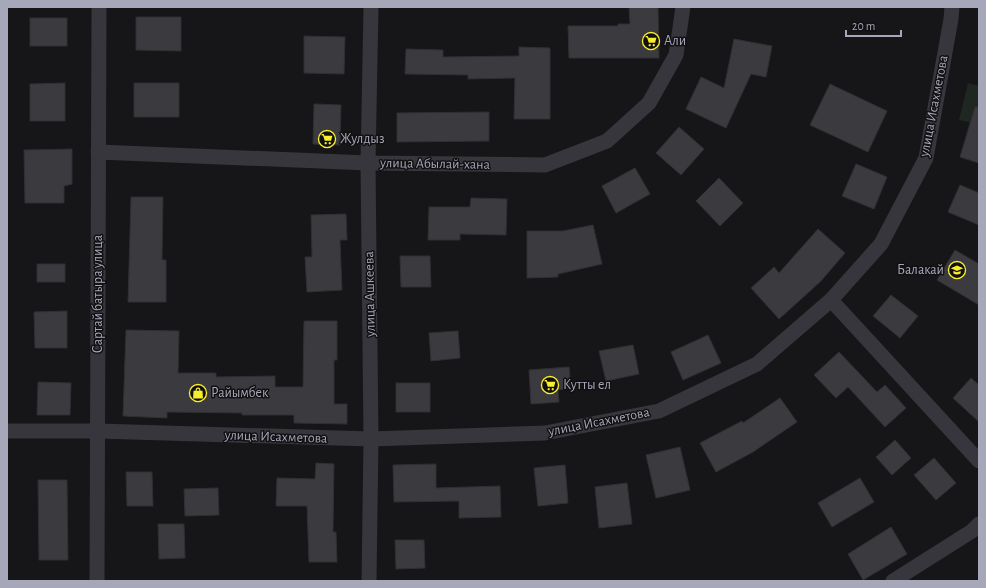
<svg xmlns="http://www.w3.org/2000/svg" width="986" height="588" font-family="'Alegreya Sans',sans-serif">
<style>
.green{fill:#1f2722}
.building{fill:#3a3a3f;stroke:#302f33}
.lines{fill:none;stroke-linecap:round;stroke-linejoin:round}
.minor{stroke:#37363c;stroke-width:15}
.labels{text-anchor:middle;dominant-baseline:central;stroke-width:3;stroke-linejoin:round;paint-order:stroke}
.poi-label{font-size:14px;fill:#a6a7b8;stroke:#111012;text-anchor:start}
.street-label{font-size:14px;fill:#a6a7b8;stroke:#111012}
</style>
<rect width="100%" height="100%" fill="#161517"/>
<polygon class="green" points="968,83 979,86 979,124 959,120"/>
<g class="building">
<polygon points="629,7 658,7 659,58 569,58 568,26 618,26 618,24 630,24"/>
<polygon points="136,17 181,17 181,51 136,50"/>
<rect x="30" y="18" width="37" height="28"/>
<polygon points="304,36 345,37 344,74 304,73"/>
<polygon points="734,39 772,46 766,77 751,74 726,128 686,109 701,77 724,88"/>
<polygon points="519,47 550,48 550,119 514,119 515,78 468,79 468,75 405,74 406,49 443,50 443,57 519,56"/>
<polygon points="65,83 65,121 30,121 30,84"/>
<rect x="134" y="83" width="45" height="34"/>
<polygon points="830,84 887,111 868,152 810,125"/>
<polygon points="314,104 341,105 340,145 313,144"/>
<polygon points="975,107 979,107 979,163 960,157"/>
<polygon points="489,112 489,141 397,142 397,113"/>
<polygon points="679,127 704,149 681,175 656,153"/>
<polygon points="72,149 72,184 64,186 64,203 25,203 24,150"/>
<polygon points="856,164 887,177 874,209 842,196"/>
<polygon points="635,168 650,194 616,213 602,186"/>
<polygon points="719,178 743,203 720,226 696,201"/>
<polygon points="960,185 979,193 979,225 948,212"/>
<polygon points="131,197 163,197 162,260 166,260 166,302 128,302"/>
<polygon points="471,198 507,199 506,235 460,234 460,240 428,240 429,207 470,207"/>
<polygon points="346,214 347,240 340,240 342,290 307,292 305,257 312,257 311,215"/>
<polygon points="593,225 602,264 558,274 558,277 527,278 527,231 563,231"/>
<polygon points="818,229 845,253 821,281 779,319 751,288 774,267 779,273"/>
<polygon points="955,250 979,264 979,305 937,280"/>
<polygon points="400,256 430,256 431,287 401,287"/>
<rect x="37" y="264" width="28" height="18"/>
<polygon points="891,295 918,316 900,338 873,316"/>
<polygon points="67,311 67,348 35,348 34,312"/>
<polygon points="304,321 337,321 337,360 334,360 334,404 347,404 347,424 294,423 294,415 242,415 242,413 167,412 167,418 123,416 126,330 179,331 178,373 216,373 216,377 275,376 275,387 303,387"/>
<polygon points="458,331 460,358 431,361 429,333"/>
<polygon points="708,335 721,363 683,380 671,352"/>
<polygon points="633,345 639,374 606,381 599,351"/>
<polygon points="839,352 877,392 885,385 906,408 885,427 848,387 836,398 814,375"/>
<polygon points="569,367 571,388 558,390 559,402 531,404 529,370"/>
<polygon points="971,378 979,385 979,422 953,398"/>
<polygon points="38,382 71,383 70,415 37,415"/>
<rect x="396" y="383" width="34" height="29"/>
<polygon points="780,398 797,422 753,452 716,472 700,443 742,421 743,423"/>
<polygon points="895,440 911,458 892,475 876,457"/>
<polygon points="680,447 690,490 656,498 646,455"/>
<polygon points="934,458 956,483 936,500 914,475"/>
<polygon points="316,463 334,464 333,532 336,532 337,562 309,562 307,506 276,506 277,478 315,479"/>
<polygon points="436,464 436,488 500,486 501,517 459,518 459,501 394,502 393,465"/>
<polygon points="565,465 568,503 538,506 534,468"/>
<polygon points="126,472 152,472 153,506 127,506"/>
<polygon points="860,478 874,502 832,527 818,503"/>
<polygon points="38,480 67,480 68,560 39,560"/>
<polygon points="627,483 632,524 599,528 595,487"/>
<polygon points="218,488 219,515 185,516 184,489"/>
<polygon points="158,524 184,524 185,558 159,559"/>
<polygon points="891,527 907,554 863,580 848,554"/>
<polygon points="395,540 424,540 425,568 396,569"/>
</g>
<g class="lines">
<g class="minor">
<polyline points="98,152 368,163 545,165 607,141 649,103 676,55 683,7"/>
<polyline points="831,300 979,461"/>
<polyline points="7,431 98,431 371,439 545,433 659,411 757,364 831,300 881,244 926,158 951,19 952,7"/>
<polyline points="97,581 99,7"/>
<polyline points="369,581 371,439 368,163 371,7"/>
<polyline points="893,581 972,531 979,524"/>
</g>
</g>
<defs>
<g id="supermarket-ring" transform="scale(0.9)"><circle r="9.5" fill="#111012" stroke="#f8ee2c" stroke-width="1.5"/><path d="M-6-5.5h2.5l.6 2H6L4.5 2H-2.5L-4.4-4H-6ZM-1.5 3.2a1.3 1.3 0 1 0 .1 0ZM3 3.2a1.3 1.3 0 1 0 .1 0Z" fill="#f8ee2c"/></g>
<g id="school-ring" transform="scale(0.9)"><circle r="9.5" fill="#111012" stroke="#f8ee2c" stroke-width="1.5"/><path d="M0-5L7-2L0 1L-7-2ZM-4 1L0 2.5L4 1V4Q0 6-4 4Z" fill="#f8ee2c"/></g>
<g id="shop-ring" transform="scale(0.9)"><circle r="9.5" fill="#111012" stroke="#f8ee2c" stroke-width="1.5"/><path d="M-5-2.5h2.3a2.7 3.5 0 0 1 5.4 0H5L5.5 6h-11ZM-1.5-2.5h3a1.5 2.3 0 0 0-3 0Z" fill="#f8ee2c"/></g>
</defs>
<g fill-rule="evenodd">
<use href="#supermarket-ring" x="651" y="41"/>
<use href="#supermarket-ring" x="327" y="139"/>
<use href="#school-ring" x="957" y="270"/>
<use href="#supermarket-ring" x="550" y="385"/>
<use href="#shop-ring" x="198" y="393"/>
</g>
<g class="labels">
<g class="poi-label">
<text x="664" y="41">Али</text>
<text x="340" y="139">Жулдыз</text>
<text x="944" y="270" text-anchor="end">Балакай</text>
<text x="563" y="385">Кутты ел</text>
<text x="211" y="393">Райымбек</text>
</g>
<g class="street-label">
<text transform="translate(934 106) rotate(-79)">улица Исахметова</text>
<text transform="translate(435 164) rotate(1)">улица Абылай-хана</text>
<text transform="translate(98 294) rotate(-90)">Сартай батыра улица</text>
<text transform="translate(370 294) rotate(-91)">улица Ашкеева</text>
<text transform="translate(599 422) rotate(-11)">улица Исахметова</text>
<text transform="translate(276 437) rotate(2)">улица Исахметова</text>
</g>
</g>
<rect width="986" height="588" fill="none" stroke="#a6a7b8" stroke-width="16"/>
<path d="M846 30v6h55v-6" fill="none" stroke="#a6a7b8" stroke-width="2"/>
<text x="852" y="30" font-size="12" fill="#a6a7b8" stroke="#111012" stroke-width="3" paint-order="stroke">20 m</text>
</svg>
